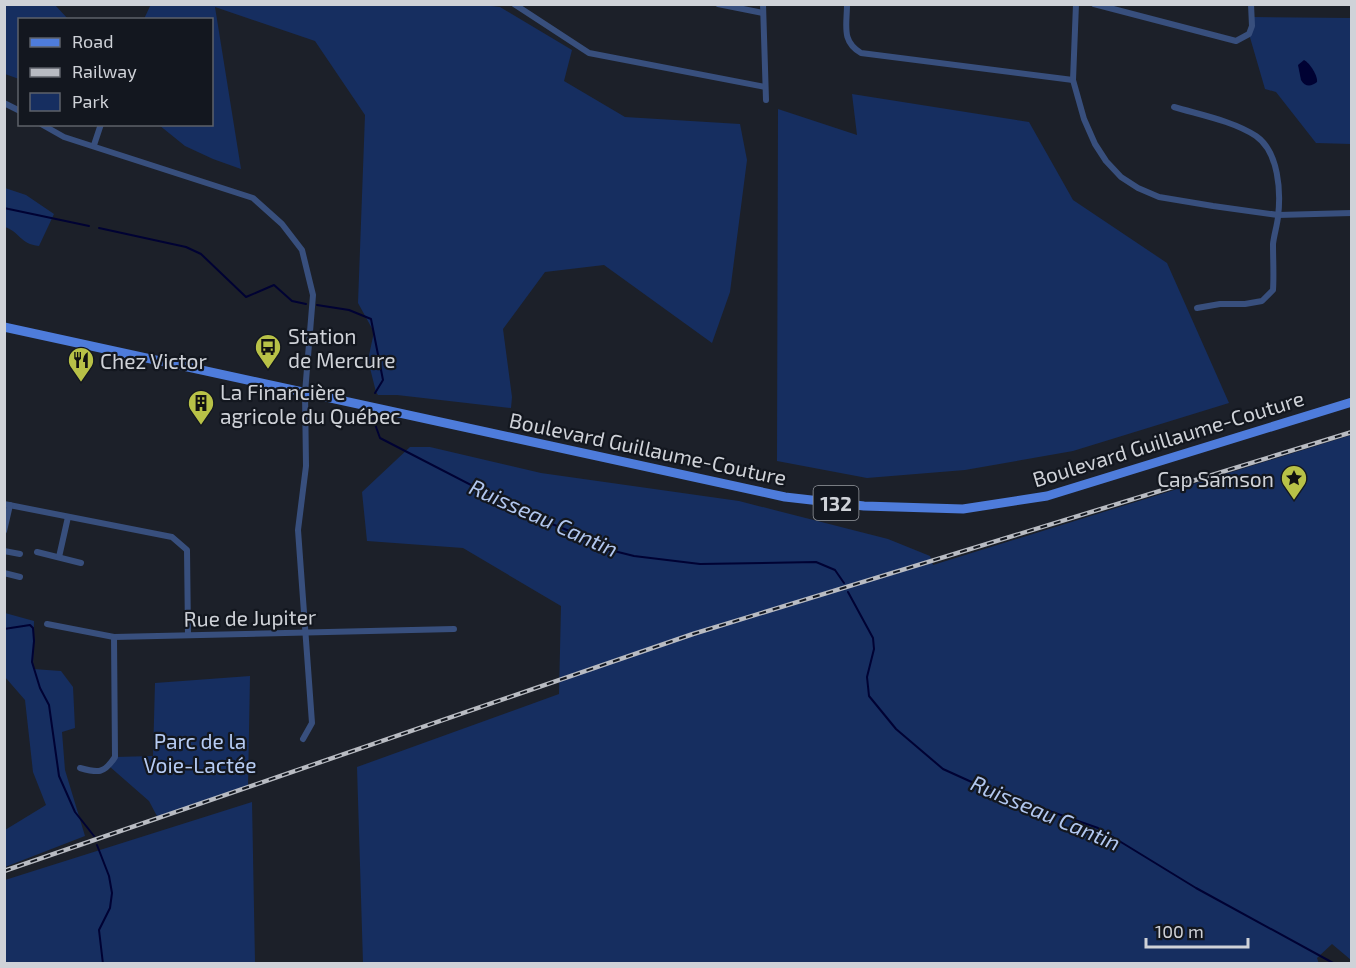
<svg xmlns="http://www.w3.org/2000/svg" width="1356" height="968" font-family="'Exo 2',sans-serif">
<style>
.green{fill:#162e60}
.water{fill:#000233}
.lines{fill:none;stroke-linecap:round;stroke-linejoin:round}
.stream{stroke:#000233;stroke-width:2}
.street{stroke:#384f7d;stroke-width:6}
.primary{stroke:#4e7cdb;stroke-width:9}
.rail-casing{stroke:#b8bbc2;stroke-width:4.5}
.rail{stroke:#13171f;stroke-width:2;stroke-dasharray:7;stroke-linecap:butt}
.labels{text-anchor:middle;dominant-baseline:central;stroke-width:4.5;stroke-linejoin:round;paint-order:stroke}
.shield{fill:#13171f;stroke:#979aa0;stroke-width:1.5}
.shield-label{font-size:20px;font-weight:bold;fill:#cfd2d8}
.poi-label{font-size:21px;fill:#cfd2d8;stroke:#13171f;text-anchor:start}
.street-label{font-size:21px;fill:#cfd2d8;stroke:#13171f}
.park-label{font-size:21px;fill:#b6cbf3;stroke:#13171f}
.water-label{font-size:22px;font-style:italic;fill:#b2c7ef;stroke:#13171f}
</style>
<rect width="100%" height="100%" fill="#1c2029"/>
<g class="green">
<polygon points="5,4 55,5 68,19 20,20 19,79 5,74"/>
<polygon points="151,4 474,4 500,7 572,50 564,81 625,117 740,124 747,160 730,292 712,343 604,265 545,272 503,329 512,397 511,408 397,395 378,395 376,392 368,360 374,332 358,303 365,115 315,41 215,7 241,169 213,159 185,146 159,125 212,124 212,20 144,19"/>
<polygon points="1252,17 1351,18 1351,144 1316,143 1276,92 1265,89 1249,34"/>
<polygon points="852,94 1029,122 1073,200 1167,263 1229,403 1073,451 965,470 867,478 777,461 778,109 857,135"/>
<path d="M 5,188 L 26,195 L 54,214 L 39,246 C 20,244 20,232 5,227 Z"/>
<polygon points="1351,435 1351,960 1332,944 1317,958 1319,964 363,963 357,767 559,694 561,606 463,548 367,541 362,492 410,447 430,447 541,473 739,501 888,539 930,556 933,565"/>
<polygon points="5,613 34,621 33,669 61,671 73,687 75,728 62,732 65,770 85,836 5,867 5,830 46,805 33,772 25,700 5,677"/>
<polygon points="250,676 248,787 158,818 149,801 109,766 115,757 153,756 155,683"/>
<polygon points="252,802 255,963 5,963 5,880"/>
</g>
<path class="water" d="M 1304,60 C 1310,63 1318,76 1317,82 C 1311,87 1305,87 1301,80 L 1298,65 Z"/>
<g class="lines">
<g class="stream">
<polyline points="4,208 89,226"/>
<polyline points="99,228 186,247 201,254 246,297 274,285 292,301 306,304"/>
<polyline points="317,305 349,310 371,319 383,380 375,393"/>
<polyline points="371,413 380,438 527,514 567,530 602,548 634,556 700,564 816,562 835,570 844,583"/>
<polyline points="848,592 873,638 874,649 867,677 869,696 896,729 943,769 987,789 1098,828 1196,888 1335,964"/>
<polyline points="4,629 30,625 33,628 34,641 32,662 40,688 49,705 59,776 75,812 94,836"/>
<polyline points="97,845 109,876 112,893 110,908 99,930 103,964"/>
</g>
<g class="street">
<polyline points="514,4 589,53 765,87"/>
<polyline points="718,4 763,13"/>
<polyline points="763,4 766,100"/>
<path d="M 847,4 C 847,26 841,41 861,53 L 1073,80"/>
<polyline points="1076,4 1073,80 1084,119 1095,144 1106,161 1121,177 1138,188 1159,197 1213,206 1278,215 1352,213"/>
<polyline points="1094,4 1236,41 1249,34 1252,26 1251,4"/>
<polyline points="4,103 20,111"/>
<path d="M 1174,107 C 1201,115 1233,121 1256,136 C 1279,152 1281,192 1278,217 C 1277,226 1274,235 1273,244 C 1273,260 1274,275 1273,290 L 1262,301 L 1245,304 L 1220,304 L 1197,308"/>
<polyline points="41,124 64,137 253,198 282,224 302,250 313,295 305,393 306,466 298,530 312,723 303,739"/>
<polyline points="94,145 101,124"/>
<polyline points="4,504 172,537 187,550 188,634"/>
<polyline points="4,531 10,505"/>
<polyline points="4,551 20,554"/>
<polyline points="37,552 81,563"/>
<polyline points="59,557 68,517"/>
<polyline points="4,573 20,577"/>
<polyline points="47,624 114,637 454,629"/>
<path d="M 80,768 C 98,773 104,774 115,757 L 114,637"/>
</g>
<polyline class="primary" points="4,327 785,497 864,506 963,509 1047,496 1352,402"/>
<g class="rail-casing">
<polyline id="rail" points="4,871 693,634 1352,432"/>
</g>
<use href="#rail" class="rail"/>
</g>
<defs>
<g id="bus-pin" transform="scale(1.35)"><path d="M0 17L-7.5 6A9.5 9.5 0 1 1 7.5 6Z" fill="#b8c147" stroke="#13171f"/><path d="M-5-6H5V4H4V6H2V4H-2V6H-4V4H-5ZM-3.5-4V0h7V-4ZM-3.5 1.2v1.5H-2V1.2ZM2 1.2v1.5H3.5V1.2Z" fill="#111"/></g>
<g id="restaurant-pin" transform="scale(1.35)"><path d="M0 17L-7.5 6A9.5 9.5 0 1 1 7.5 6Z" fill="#b8c147" stroke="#13171f"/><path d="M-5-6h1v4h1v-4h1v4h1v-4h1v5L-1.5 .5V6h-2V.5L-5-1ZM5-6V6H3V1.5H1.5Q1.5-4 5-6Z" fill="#111"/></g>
<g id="building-pin" transform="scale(1.35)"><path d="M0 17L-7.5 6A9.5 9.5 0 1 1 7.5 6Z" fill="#b8c147" stroke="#13171f"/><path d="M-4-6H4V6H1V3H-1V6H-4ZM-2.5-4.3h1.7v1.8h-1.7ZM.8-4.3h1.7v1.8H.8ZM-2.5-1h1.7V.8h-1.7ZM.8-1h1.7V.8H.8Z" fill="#111"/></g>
<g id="sight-pin" transform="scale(1.35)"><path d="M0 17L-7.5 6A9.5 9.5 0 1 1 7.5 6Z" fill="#b8c147" stroke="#13171f"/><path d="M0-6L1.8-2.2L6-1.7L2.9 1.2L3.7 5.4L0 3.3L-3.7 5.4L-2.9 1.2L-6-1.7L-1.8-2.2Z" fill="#111"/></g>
</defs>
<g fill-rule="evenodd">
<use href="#bus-pin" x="268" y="347"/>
<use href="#restaurant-pin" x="81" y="360"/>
<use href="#building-pin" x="201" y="403"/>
<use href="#sight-pin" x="1294" y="478"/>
</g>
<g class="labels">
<rect class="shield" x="813.5" y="486" width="45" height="34" rx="4.5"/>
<g class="shield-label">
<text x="836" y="503">132</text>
</g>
<g class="poi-label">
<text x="288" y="335">Station<tspan x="288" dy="24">de Mercure</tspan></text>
<text x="100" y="360">Chez Victor</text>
<text x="220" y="391">La Financière<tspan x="220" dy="24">agricole du Québec</tspan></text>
<text x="1274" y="478" text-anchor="end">Cap Samson</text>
</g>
<g class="street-label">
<text transform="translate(1168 438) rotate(-17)">Boulevard Guillaume-Couture</text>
<text transform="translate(648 448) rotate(12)">Boulevard Guillaume-Couture</text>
<text transform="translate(250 617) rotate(-1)">Rue de Jupiter</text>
</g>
<g class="park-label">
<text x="200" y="740">Parc de la<tspan x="200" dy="24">Voie-Lactée</tspan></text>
</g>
<g class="water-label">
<text transform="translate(544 517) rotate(24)">Ruisseau Cantin</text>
<text transform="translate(1046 812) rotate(23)">Ruisseau Cantin</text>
</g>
</g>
<rect width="1356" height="968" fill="none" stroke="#cfd2d8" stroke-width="12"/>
<rect x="18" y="18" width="195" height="108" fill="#13171f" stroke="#5e6269" stroke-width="1.5"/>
<rect x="30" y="38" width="30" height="9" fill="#4e7cdb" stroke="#5e6269" stroke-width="1.5"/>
<text x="72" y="48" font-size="18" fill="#cfd2d8">Road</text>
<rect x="30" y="68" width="30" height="9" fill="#b8bbc2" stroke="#5e6269" stroke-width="1.5"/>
<text x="72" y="78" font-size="18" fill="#cfd2d8">Railway</text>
<rect x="30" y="93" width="30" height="18" fill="#162e60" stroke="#5e6269" stroke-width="1.5"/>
<text x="72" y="108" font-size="18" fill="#cfd2d8">Park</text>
<path d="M1146 938v9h102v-9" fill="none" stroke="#cfd2d8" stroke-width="3"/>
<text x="1155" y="938" font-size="18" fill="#cfd2d8" stroke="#13171f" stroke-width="4.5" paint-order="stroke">100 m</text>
</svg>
